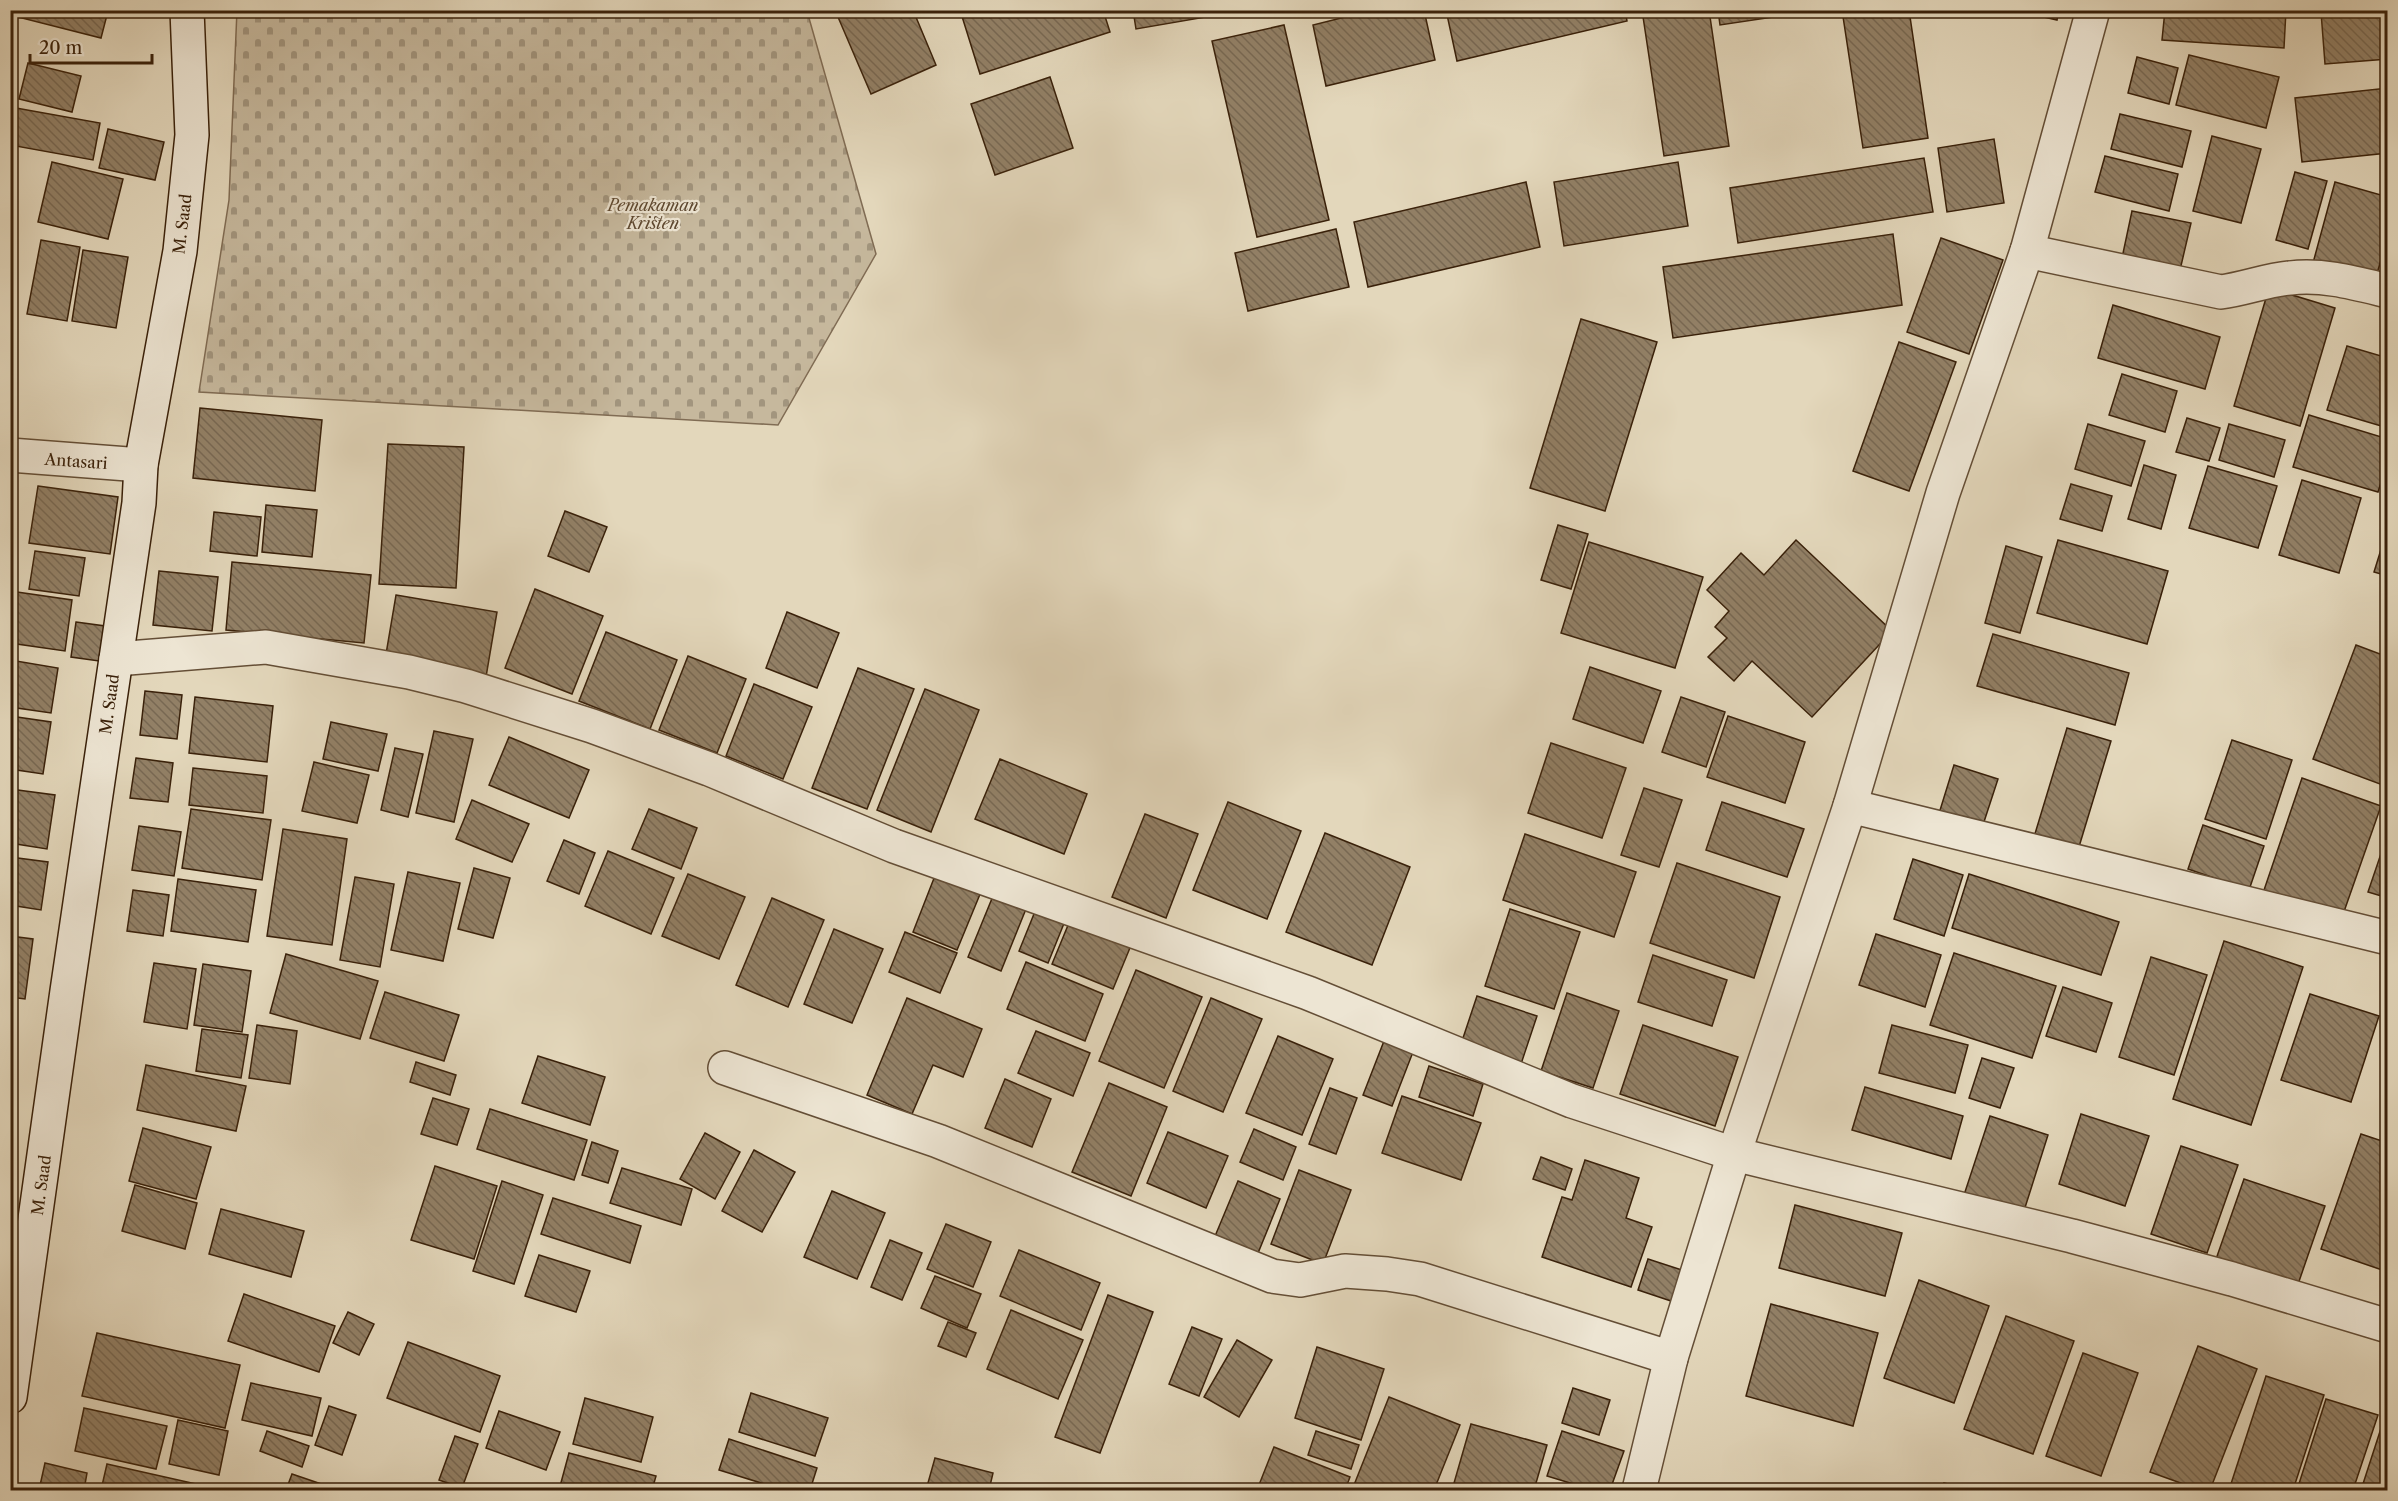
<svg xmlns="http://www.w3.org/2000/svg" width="2398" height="1501" font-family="'Libre Caslon Text',serif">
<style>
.cemetery{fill:url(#cemetery-stones);stroke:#806c54;stroke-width:1.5}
.building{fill:url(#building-back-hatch);stroke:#3a210a;stroke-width:1.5}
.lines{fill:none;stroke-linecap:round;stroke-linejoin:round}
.street-casing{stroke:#644e36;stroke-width:36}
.secondary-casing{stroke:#3a210a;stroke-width:36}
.street{stroke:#ede5d3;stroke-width:33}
.secondary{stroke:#ede5d3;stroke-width:33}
.labels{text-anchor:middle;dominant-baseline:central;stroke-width:4.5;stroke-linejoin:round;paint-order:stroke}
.park-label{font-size:16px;font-style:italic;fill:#5d472f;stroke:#ede5d3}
.street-label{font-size:16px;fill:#3a210a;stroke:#ede5d3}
</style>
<defs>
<pattern id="cemetery-stones" width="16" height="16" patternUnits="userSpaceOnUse" patternTransform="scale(1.5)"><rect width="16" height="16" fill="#c6b89d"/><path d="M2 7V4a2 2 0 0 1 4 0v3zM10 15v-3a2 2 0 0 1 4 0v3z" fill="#a2957e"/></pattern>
<pattern id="building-back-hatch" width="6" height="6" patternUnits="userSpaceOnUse" patternTransform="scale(1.5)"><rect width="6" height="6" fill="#928066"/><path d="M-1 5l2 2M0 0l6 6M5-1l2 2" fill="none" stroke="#786852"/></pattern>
</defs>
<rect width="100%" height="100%" fill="#e3d7bb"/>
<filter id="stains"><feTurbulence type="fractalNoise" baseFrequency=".00333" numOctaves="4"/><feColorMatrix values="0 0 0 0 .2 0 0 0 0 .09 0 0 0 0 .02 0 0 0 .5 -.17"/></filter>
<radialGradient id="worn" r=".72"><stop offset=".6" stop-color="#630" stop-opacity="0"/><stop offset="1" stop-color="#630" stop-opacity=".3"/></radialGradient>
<polygon class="cemetery" points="237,10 807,11 876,254 778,425 199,392 229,200"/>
<g class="building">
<polygon points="10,10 107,10 108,11 101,38 10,15"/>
<polygon points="835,10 913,10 936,65 871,94"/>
<polygon points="960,10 1103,10 1110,32 980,74"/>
<polygon points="1133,10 1205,10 1206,17 1136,29"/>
<polygon points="1373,10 1424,10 1435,60 1326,86 1313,25"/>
<polygon points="1446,10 1625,10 1627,21 1457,61"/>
<polygon points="1642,10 1709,10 1729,146 1664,156"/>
<polygon points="1718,10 1814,10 1814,11 1720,25"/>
<polygon points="1842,10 1909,10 1928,138 1863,148"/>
<polygon points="2013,10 2059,10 2057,20"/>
<polygon points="2165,10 2286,10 2284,48 2162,40"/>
<polygon points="2337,10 2388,10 2388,59 2325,64 2321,12"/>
<polygon points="1284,25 1329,220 1257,237 1212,41"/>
<polygon points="2189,55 2279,77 2266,128 2176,105"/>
<polygon points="2137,57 2178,68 2169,104 2128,93"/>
<polygon points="28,63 81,76 72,112 19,99"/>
<polygon points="1050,77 1073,148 995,175 971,104"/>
<polygon points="2388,88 2388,153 2302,162 2295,98"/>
<polygon points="16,108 100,123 93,160 10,145"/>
<polygon points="2120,114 2191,131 2182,167 2111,149"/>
<polygon points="108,129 164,142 155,180 99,168"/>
<polygon points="2212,136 2261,149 2241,223 2193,211"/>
<polygon points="1994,139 2004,203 1947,212 1938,148"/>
<polygon points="2105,156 2178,174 2169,211 2095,192"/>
<polygon points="1924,158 1933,212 1738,243 1730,188"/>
<polygon points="52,162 123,179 108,239 38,222"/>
<polygon points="1678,162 1688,226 1564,246 1554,182"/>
<polygon points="2295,172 2327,181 2308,249 2276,240"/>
<polygon points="1526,182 1540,247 1368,287 1354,222"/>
<polygon points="2335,182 2388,197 2388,237 2375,280 2313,263"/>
<polygon points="2132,211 2191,223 2180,270 2122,258"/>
<polygon points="1336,229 1349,287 1248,311 1235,253"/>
<polygon points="1893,234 1902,305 1673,338 1663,267"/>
<polygon points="1941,238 2003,260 1969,354 1907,332"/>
<polygon points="41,240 80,247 67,321 27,314"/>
<polygon points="83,250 128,257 116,328 72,321"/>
<polygon points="2269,288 2335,308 2300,426 2234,406"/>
<polygon points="2113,305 2220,337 2205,389 2098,358"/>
<polygon points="1581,319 1657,342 1605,511 1530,488"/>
<polygon points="1899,342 1956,362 1909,491 1853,471"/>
<polygon points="2347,346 2388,358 2388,428 2327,410"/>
<polygon points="2122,374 2177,391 2165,432 2109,415"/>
<polygon points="200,408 322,420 315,491 193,478"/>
<polygon points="2309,415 2388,439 2388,460 2378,492 2293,467"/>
<polygon points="2187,418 2220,428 2209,461 2176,452"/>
<polygon points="2088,424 2145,441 2131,486 2075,469"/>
<polygon points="2229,424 2285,440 2274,477 2219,460"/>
<polygon points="388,444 464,447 456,588 379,584"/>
<polygon points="2144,465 2176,475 2161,529 2128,519"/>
<polygon points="2208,466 2277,486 2258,548 2189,528"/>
<polygon points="2302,480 2361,498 2339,573 2279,555"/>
<polygon points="2071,484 2112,496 2102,531 2060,519"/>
<polygon points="38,486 118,497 110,554 29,543"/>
<polygon points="266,505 317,510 312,557 262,552"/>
<polygon points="565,511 607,527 589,572 548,556"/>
<polygon points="214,512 261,517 257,556 210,551"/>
<polygon points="1558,525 1588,534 1571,589 1541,580"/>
<polygon points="2388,527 2388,576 2374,572"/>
<polygon points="1796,540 1892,631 1812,717 1752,661 1734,681 1708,657 1727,638 1715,627 1729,611 1707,590 1741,553 1764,575"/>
<polygon points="2058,540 2168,571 2147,644 2037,613"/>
<polygon points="1589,542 1703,577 1675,668 1561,633"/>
<polygon points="2006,546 2042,557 2020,633 1985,623"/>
<polygon points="35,551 85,558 79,596 29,589"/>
<polygon points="232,562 371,575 364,643 226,630"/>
<polygon points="159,571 218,577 212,631 153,625"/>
<polygon points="535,589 603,616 572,694 505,668"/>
<polygon points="10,591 72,600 65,651 10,643"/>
<polygon points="396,595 497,612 486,677 385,660"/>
<polygon points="787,612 839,633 817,688 766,668"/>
<polygon points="76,622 105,626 99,661 71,657"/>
<polygon points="606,632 677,660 650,729 579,701"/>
<polygon points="1993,634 2129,673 2115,725 1977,686"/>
<polygon points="2356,645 2388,657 2388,787 2313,759"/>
<polygon points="688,656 746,679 717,753 659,730"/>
<polygon points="10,660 58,668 51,713 10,707"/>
<polygon points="1590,667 1661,691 1643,743 1573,719"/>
<polygon points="858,668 914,689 867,809 812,788"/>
<polygon points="754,684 812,707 783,779 726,756"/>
<polygon points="925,689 979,710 931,832 877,810"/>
<polygon points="145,691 182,695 177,739 140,735"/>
<polygon points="195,697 273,706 267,762 189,753"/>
<polygon points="1681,697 1725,712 1706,767 1662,752"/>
<polygon points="10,716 51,722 43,774 10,769"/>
<polygon points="1728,716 1805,742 1785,803 1707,777"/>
<polygon points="331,722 387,734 378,771 323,759"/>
<polygon points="2067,728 2111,741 2075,860 2031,847"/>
<polygon points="434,731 473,739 454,822 416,813"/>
<polygon points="509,737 589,770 569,818 489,785"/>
<polygon points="2232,740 2292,760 2266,839 2205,819"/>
<polygon points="1551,743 1626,768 1602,838 1528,813"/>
<polygon points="395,748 423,754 408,817 381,810"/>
<polygon points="136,758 173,763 168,802 130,798"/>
<polygon points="1000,759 1087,794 1064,854 975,819"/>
<polygon points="314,762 369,775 357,823 302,811"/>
<polygon points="1954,765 1998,779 1980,834 1937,820"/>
<polygon points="193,768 267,776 263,813 189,805"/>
<polygon points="2302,778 2381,806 2340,923 2262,896"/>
<polygon points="1644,788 1682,800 1659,867 1621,855"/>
<polygon points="10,789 55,795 47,849 10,843"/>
<polygon points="472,800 529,824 512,862 456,839"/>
<polygon points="1228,802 1301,831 1267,919 1193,890"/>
<polygon points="1722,802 1804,829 1787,877 1706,850"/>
<polygon points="191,809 271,820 262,880 182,868"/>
<polygon points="649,809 697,828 681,869 632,849"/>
<polygon points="1145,814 1198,834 1166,918 1112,897"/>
<polygon points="2203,825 2264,846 2249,890 2188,869"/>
<polygon points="139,826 181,832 174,876 132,870"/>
<polygon points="283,829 347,839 332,945 267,936"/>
<polygon points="1325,833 1410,867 1372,965 1286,932"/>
<polygon points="2388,833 2388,898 2368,892"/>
<polygon points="1525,834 1636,872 1614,937 1503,900"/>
<polygon points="564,840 595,853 579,894 547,881"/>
<polygon points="608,851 674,878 651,934 585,906"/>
<polygon points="10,857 48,862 41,910 10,905"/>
<polygon points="1913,859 1963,875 1944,936 1894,919"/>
<polygon points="1677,863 1780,897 1754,978 1650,943"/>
<polygon points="474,868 510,878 493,938 458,929"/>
<polygon points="938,868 983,887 957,950 913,932"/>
<polygon points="408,872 460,883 443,961 391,950"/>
<polygon points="688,874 745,897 719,959 662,936"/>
<polygon points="1969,874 2119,922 2101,975 1952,928"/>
<polygon points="355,877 394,884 380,967 340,960"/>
<polygon points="178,879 256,890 248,942 171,931"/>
<polygon points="133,890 169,895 163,936 127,931"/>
<polygon points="993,896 1026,909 1001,971 968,957"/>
<polygon points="772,898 824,920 788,1007 736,985"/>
<polygon points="1036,909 1065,921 1048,963 1019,951"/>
<polygon points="1510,909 1580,932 1554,1009 1485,986"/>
<polygon points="1071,918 1132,943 1113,989 1052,964"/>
<polygon points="834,929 883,949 852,1023 804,1004"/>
<polygon points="905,932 957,953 940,993 889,972"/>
<polygon points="1876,934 1941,955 1925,1007 1859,985"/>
<polygon points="10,936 33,939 25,999 10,997"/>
<polygon points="2224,941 2303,967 2251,1125 2173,1099"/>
<polygon points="1954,953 2056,986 2032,1058 1930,1025"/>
<polygon points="286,954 378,981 360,1039 270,1013"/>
<polygon points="1653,955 1727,980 1712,1026 1638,1002"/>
<polygon points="2151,957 2207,975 2174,1075 2119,1057"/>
<polygon points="1026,962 1103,994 1085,1041 1007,1009"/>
<polygon points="154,963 196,969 187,1029 144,1022"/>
<polygon points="203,964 251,971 242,1032 194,1025"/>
<polygon points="1136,970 1202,997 1164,1088 1099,1061"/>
<polygon points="2063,987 2112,1003 2096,1052 2046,1036"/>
<polygon points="385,992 459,1015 444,1061 370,1038"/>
<polygon points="1567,993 1619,1011 1593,1088 1541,1071"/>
<polygon points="2310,994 2379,1016 2351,1102 2281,1080"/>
<polygon points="1477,996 1537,1016 1518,1073 1458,1053"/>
<polygon points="907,998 982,1029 963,1077 933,1065 912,1114 867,1095"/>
<polygon points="1211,998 1262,1019 1223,1112 1173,1091"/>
<polygon points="257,1025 297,1031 290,1084 249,1078"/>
<polygon points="1643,1025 1738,1057 1715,1126 1620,1094"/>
<polygon points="1892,1025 1968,1045 1955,1093 1879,1073"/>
<polygon points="202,1029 248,1035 241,1078 196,1071"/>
<polygon points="1036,1031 1090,1053 1073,1096 1018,1073"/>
<polygon points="1278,1036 1333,1059 1302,1135 1246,1113"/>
<polygon points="1384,1041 1413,1052 1392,1106 1363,1095"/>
<polygon points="538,1056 605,1077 590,1125 522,1103"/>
<polygon points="1982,1058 2014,1068 2000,1108 1969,1098"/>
<polygon points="416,1062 456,1075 450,1095 410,1082"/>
<polygon points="146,1065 246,1086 236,1131 137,1110"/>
<polygon points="1429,1066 1483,1084 1473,1116 1419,1097"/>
<polygon points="1005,1079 1051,1099 1032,1147 985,1128"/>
<polygon points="1109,1083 1167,1107 1131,1196 1072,1172"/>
<polygon points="1865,1087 1963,1116 1951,1159 1852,1130"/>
<polygon points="1330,1088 1357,1098 1336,1154 1309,1144"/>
<polygon points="1402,1096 1481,1123 1461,1180 1382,1153"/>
<polygon points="433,1098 469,1109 457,1145 421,1134"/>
<polygon points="490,1109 587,1140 574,1180 477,1149"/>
<polygon points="2081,1114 2149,1136 2125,1206 2059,1184"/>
<polygon points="1990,1116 2048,1135 2022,1217 1963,1198"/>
<polygon points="143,1128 211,1147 196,1199 129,1181"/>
<polygon points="1254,1129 1296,1147 1283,1180 1240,1162"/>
<polygon points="1168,1132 1228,1156 1206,1208 1147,1183"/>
<polygon points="705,1133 740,1152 715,1199 680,1179"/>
<polygon points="2361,1134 2388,1143 2388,1272 2321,1249"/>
<polygon points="592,1142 618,1151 608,1183 582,1175"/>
<polygon points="2181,1146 2238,1165 2207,1253 2151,1234"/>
<polygon points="754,1150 795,1172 762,1232 722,1211"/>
<polygon points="1541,1157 1572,1169 1565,1190 1533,1179"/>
<polygon points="1585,1160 1639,1178 1626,1218 1652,1227 1631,1287 1542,1257 1562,1197 1572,1200"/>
<polygon points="435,1166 497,1186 474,1259 411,1240"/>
<polygon points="622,1168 692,1189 681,1225 610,1203"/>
<polygon points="1299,1170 1351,1190 1323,1264 1271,1244"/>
<polygon points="2244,1179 2325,1206 2296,1290 2215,1262"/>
<polygon points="502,1181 543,1195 514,1284 473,1271"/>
<polygon points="1238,1181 1280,1199 1256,1258 1213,1241"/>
<polygon points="135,1185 197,1203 185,1249 122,1231"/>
<polygon points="832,1191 885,1213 857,1279 804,1257"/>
<polygon points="553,1198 641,1226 630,1263 541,1234"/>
<polygon points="1795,1205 1902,1233 1885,1296 1779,1268"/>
<polygon points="221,1209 304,1231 291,1277 209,1254"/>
<polygon points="946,1224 991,1242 973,1287 927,1269"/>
<polygon points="890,1240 922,1253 902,1300 871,1287"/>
<polygon points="1019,1250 1100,1283 1081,1330 1000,1296"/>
<polygon points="539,1255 590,1271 576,1312 525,1296"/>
<polygon points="1648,1259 1691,1273 1680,1304 1638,1290"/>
<polygon points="935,1276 981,1294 967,1328 921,1308"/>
<polygon points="1919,1280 1989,1306 1954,1403 1884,1378"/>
<polygon points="244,1294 335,1326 319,1372 228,1341"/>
<polygon points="1108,1295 1153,1312 1100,1453 1055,1437"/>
<polygon points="1771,1304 1878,1333 1853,1426 1746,1396"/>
<polygon points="1011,1310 1083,1340 1058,1399 987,1369"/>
<polygon points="348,1312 374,1324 359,1355 333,1343"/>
<polygon points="2006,1316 2074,1341 2033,1454 1964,1429"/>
<polygon points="948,1322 976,1333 966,1357 938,1346"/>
<polygon points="1192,1327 1222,1339 1199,1396 1169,1384"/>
<polygon points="97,1333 240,1365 225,1428 82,1396"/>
<polygon points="1237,1340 1272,1360 1239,1417 1204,1397"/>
<polygon points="408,1342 500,1376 480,1432 387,1398"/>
<polygon points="2198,1346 2257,1369 2210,1490 2200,1490 2150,1472"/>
<polygon points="1317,1347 1384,1369 1361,1440 1295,1418"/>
<polygon points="2083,1353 2138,1373 2101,1476 2046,1456"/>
<polygon points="2266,1376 2324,1395 2293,1490 2229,1490"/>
<polygon points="251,1383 321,1398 312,1436 242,1420"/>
<polygon points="1573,1388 1610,1400 1599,1435 1562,1423"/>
<polygon points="751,1393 828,1418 815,1456 739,1432"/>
<polygon points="1389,1397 1460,1425 1434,1490 1352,1490"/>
<polygon points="585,1398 653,1417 641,1462 573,1444"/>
<polygon points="2326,1399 2378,1415 2353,1490 2297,1490"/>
<polygon points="329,1406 356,1415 342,1455 315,1445"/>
<polygon points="84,1408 167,1426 156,1469 75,1451"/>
<polygon points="499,1411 560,1432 546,1470 486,1448"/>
<polygon points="2385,1416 2388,1417 2388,1490 2361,1490"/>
<polygon points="178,1420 228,1431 219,1475 169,1464"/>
<polygon points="1471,1424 1547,1445 1534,1490 1452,1490"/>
<polygon points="267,1431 309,1446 302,1467 260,1451"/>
<polygon points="1316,1431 1359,1445 1351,1469 1308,1455"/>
<polygon points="1562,1431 1624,1451 1610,1490 1593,1490 1547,1476"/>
<polygon points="455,1436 478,1444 462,1488 439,1480"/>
<polygon points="729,1439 817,1468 810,1490 784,1490 719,1470"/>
<polygon points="1274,1447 1350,1477 1345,1490 1257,1490"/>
<polygon points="569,1453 656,1476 652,1490 559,1490"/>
<polygon points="935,1458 993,1473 989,1490 926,1490"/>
<polygon points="45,1463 87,1473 84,1490 39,1490"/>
<polygon points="107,1464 214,1488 213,1490 101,1490"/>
<polygon points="292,1474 339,1490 286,1490"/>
<polygon points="1944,1483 1972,1490 1942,1490"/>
</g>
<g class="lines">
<g class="street-casing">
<g id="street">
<path d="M 2027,251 L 2221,292 C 2244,289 2267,280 2290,278 C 2323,274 2355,283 2388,291"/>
<polyline points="10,455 141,465"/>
<polyline points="116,659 266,647 409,672 466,686 592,726 709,769 894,846 1308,993 1572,1101 1734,1154 2072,1236 2232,1279 2388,1326"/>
<polyline points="1850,806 2388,938"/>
<polyline points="725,1068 938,1141 1272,1276 1300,1280 1345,1271 1387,1274 1420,1279 1671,1358"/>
<polyline points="1639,1490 1671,1358 1734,1154 1850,806 1943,493 2027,251 2093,10"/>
</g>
</g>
<g class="secondary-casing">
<polyline id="secondary" points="10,1397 67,991 139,503 141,465 180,251 192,135 187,10"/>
</g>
<use href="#street" class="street"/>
<use href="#secondary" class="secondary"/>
</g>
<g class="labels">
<g class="park-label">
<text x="653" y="205">Pemakaman<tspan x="653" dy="18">Kristen</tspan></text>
</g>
<g class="street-label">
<text transform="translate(182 224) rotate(-83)">M. Saad</text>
<text transform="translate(76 461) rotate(4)">Antasari</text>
<text transform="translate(109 704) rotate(-82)">M. Saad</text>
<text transform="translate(41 1185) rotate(-82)">M. Saad</text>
</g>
</g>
<rect width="2398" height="1501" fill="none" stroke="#e3d7bb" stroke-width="36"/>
<rect x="12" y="12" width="2374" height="1477" fill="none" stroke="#3a210a" stroke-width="3"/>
<rect x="18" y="18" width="2362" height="1465" fill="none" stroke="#3a210a" stroke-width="1.5"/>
<path d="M30 54v9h122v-9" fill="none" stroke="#3a210a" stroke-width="3"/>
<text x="39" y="54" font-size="18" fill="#3a210a" stroke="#ede5d3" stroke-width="4.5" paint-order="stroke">20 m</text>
<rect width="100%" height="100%" filter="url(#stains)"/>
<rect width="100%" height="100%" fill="url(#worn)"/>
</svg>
